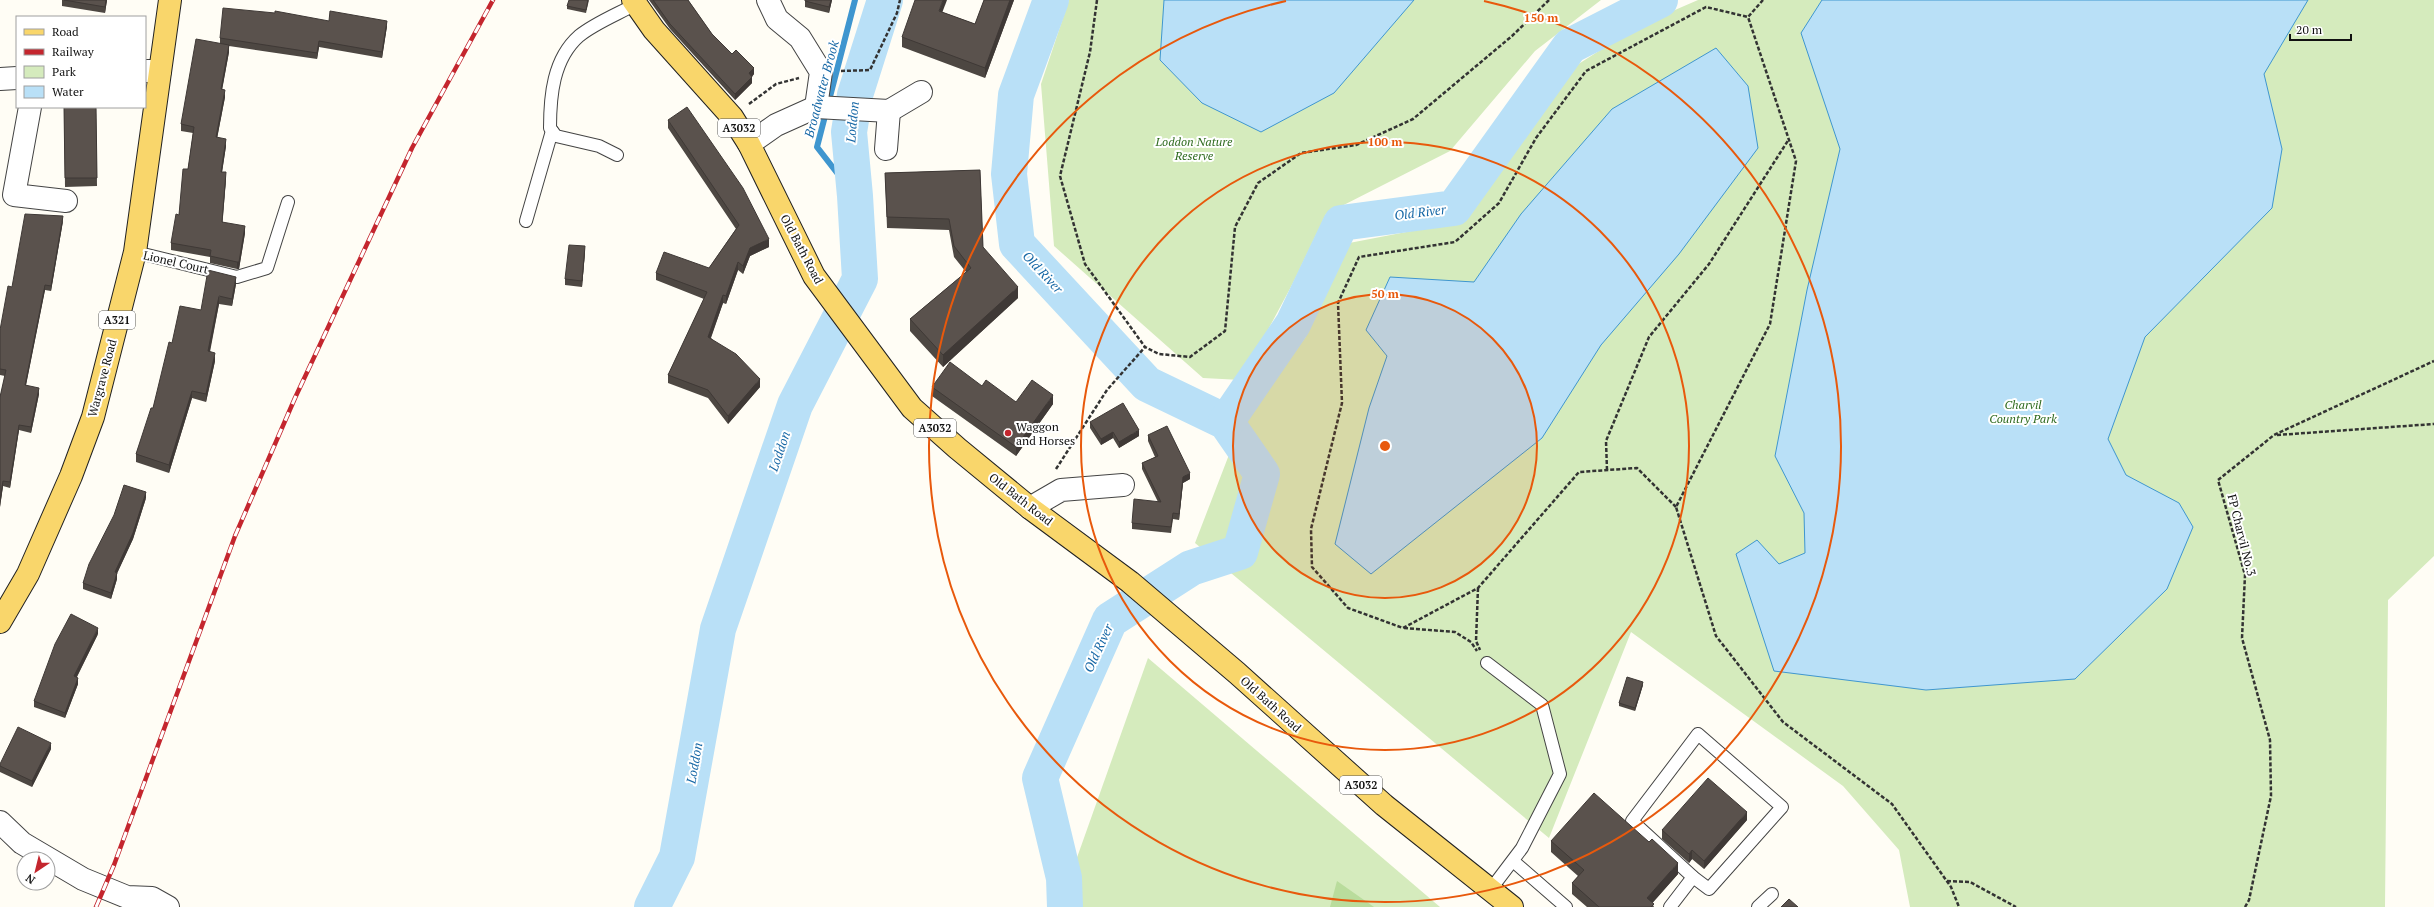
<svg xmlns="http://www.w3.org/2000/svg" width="2434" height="907" font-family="'PT Serif',serif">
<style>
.green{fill:#d5ebbd}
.forest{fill:#b9dc9c}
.water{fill:#b9e0f7;stroke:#3f96cf}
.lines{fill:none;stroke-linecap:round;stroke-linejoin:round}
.stream{stroke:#3f96cf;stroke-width:6}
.river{stroke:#b9e0f7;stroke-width:36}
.service-casing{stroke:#444;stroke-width:14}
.minor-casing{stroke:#444;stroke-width:24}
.primary-casing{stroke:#222;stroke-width:24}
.path{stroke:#333;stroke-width:2.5;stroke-dasharray:4 2;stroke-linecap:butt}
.service{stroke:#fff;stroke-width:12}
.minor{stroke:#fff;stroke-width:22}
.primary{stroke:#f9d66b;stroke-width:22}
.rail-casing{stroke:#c4262e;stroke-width:4.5}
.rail{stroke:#fff;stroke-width:3;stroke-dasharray:9;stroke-linecap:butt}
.wall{fill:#4d4742}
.shaded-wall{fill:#3f3936}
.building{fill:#5a524d;stroke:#3f3936}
.ring{fill:none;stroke:#e8590c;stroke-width:2}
.poi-dot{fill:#c4262e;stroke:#fff;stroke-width:1.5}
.labels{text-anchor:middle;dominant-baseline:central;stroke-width:4;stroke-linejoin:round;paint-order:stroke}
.shield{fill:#fff;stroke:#585858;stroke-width:1}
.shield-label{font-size:11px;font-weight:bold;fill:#111}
.park-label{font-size:12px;font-style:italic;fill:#2f6b1f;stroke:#fff}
.street-label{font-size:12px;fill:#111;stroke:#fff}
.poi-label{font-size:12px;fill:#111;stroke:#fff;text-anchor:start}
.water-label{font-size:13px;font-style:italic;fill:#1768a6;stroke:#fff}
.centre{fill:#e8590c;stroke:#fff;stroke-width:2}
.ring-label{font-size:12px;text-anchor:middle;font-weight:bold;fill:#e8590c;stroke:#fff;stroke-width:4;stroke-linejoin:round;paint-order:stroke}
</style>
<rect width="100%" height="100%" fill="#fffdf5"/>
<g class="green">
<polygon points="1069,0 1601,0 1535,51 1450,151 1326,214 1293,283 1241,380 1203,378 1054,246 1041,84"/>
<polygon points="1698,0 2434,0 2434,556 2388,600 2385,907 1910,907 1899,850 1843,786 1631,632 1549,838 1195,543 1242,421 1305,338 1344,244 1458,222 1566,72 1638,26"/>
<polygon points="1148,658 1440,907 1072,907 1074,866"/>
</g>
<polygon class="forest" points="1337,881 1374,907 1330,907"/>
<g class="water">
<polygon points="1164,0 1414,0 1334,93 1261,132 1202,103 1160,60"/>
<polygon points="1822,0 2308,0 2264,74 2282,149 2272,208 2145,337 2108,439 2126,475 2179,503 2193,527 2167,589 2075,679 1926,690 1774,671 1736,554 1757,540 1779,564 1805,553 1804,513 1775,456 1807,290 1840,149 1801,33"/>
<polygon points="1716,48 1748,86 1758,148 1679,254 1601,345 1542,438 1371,574 1335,544 1369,408 1387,356 1366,330 1390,277 1474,282 1521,214 1612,109"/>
</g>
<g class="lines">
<polyline class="stream" points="855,196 817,147 855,0"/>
<g class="river">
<polyline points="1051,0 1016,95 1009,174 1017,244 1147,384 1226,422 1262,474 1240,552 1191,568 1110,620 1040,778 1064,878 1065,907"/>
<polyline points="1226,422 1293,324 1341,223 1454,208 1570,46 1660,0"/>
<polyline points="652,907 677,857 718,629 795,405 860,279 855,196 849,132 855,95 885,0"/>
</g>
<g class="service-casing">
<g id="service">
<path d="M 617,155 L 599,146 L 556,136 L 550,128 C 550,96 553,59 579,36 C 595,23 618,14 636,4"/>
<polyline points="526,221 552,131"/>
<polyline points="135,252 237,277 267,268 288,202"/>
<polyline points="1487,663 1542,705 1560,774 1522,848 1491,889"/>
<polygon points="1698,734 1782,807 1709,889 1693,877 1632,821"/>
<polyline points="1513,861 1566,907"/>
<polyline points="1670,907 1693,877"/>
<polyline points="1758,907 1772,894"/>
</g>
</g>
<g class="minor-casing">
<g id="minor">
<polyline points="145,71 160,71"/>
<polyline points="0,79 17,78"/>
<polyline points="30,107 14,195 66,201"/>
<polyline points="816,107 889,111"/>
<polyline points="889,111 921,92"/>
<polyline points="749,144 776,125 816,107 821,72 800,38 777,19 768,0"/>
<polyline points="886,149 889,111"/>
<polyline points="1030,508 1061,490 1123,485"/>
<polyline points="0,822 22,843 83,879 127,897 152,898 168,907"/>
</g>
</g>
<g class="primary-casing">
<g id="primary">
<polyline points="633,0 654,30 732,117 749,144 814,276 912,408 957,448 1030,508 1130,582 1237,673 1384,805 1512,907"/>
<polyline points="0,622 28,574 71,476 93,417 135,252 170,0"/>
</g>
</g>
<g class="path">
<polyline points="1097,0 1090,52 1060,176 1085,264 1145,347 1159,354 1190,357 1225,331 1235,227 1258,183 1301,153 1356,145 1413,119 1512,36 1549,0"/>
<polyline points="1763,0 1748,17 1796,161 1770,324 1676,507 1716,636 1783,722 1892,804 1951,887 1959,907"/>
<polyline points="841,71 870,70 897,13 900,0"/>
<polyline points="749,104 776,84 799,78"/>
<polyline points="2277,435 2434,424"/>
<polyline points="1056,469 1107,390 1145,347"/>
<polyline points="1607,470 1606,441 1649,337 1709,264 1789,139"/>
<polyline points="1676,507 1637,468 1579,472 1478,588 1403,628 1348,608 1312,567 1311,529 1342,403 1338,303 1359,257 1455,242 1499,203 1536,138 1586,71 1706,7 1748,17"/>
<polyline points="1478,588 1476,641 1480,650"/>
<polyline points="1404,628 1455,632 1471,642 1477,651"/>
<polyline points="1947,881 1970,882 2016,907"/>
<polyline points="2245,907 2249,900 2271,796 2270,740 2242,638 2245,575 2218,480 2274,435 2434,361"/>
</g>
<use href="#service" class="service"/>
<use href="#minor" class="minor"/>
<use href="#primary" class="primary"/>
<g class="rail-casing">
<polyline id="rail" points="96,907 114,865 235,536 295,398 412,148 493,0"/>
</g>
<use href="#rail" class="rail"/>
</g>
<g class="wall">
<polygon points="62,0 107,0 105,13 62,6"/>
<polygon points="589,0 586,13 567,9 567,6"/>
<polygon points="649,0 688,0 712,34 732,54 754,74 752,77 752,83 735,100 670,29"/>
<polygon points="805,0 832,0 829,13 805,7"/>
<polygon points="984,0 1014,0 985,78 902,47 902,37 942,12 975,24"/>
<polygon points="329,21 387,26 382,58 319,47 317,59 229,46 229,52 222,89 225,97 217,138 226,146 222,172 226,179 222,222 245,233 239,269 237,269 210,263 210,257 171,250 171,243 179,215 188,169 193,133 181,131 181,124 220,43 220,38"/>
<polygon points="64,107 96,107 97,186 65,187"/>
<polygon points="668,120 769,247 750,256 743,274 738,270 726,304 723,303 711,338 760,387 728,424 708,398 668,383 668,375 704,299 656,280 656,273 709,268 736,229 668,128"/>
<polygon points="980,170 983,247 1018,298 943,367 910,331 910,319 966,272 954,257 949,230 887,228 885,173"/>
<polygon points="63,221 51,291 45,290 26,385 39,394 31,433 19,430 10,488 3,486 0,507 0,397 5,376 0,375 0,330"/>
<polygon points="585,252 582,287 565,285 565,279"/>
<polygon points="236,284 232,306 219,304 210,352 215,361 206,402 192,398 169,473 136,462 136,454 153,408 172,343 201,310"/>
<polygon points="982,386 1016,402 1053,404 1016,456 932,396 932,387"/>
<polygon points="1090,422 1139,436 1119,448 1113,438 1101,445 1090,428"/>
<polygon points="1148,435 1190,479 1183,483 1179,520 1173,519 1171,533 1132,529 1132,523 1158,502 1142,469 1142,463 1155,457 1148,441"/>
<polygon points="146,498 133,539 117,573 117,579 111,599 83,589 83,583"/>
<polygon points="98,634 77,677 78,684 65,718 34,707 34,701"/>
<polygon points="1643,685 1635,711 1619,706 1619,703"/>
<polygon points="51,749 32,787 0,772 0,764"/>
<polygon points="1747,820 1704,869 1692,859 1689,863 1662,839 1662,830"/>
<polygon points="1551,841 1678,874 1652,903 1654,907 1587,907 1572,894 1572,883 1578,876 1551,852"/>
</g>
<g class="shaded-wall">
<polygon points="106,0 107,0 105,13 105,7"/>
<polygon points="831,0 832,0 829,13 829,7"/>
<polygon points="943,0 947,0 939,21 939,11"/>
<polygon points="1010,0 1014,0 985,78 985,68"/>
<polygon points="387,21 387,26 382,58 382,52"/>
<polygon points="319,41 319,47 317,59 317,53"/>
<polygon points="229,45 229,52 221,96 221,89"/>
<polygon points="754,68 754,74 749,79 749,73"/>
<polygon points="752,77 752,83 735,100 735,94"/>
<polygon points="225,90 225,97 216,144 216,137"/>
<polygon points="226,139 226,146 221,179 221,172"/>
<polygon points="226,172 226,179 222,229 222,222"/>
<polygon points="63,216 63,221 51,291 51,286"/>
<polygon points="245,226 245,233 239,269 237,269 237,262"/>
<polygon points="769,239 769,247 750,256 743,274 743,266 750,248"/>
<polygon points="585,246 585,252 582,287 582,281"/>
<polygon points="738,262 738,270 726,304 726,296"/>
<polygon points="236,277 236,284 232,306 232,299"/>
<polygon points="45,285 45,290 25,390 25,385"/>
<polygon points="1018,287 1018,298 943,367 943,355"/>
<polygon points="723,295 723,303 708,345 708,337"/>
<polygon points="219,296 219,304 208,359 208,351"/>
<polygon points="215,353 215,361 206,402 206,394"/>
<polygon points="760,379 760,387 728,424 728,416"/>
<polygon points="39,388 39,394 31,433 31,427"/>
<polygon points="192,391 192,398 169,473 169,465"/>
<polygon points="1053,395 1053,404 1016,456 1016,447"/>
<polygon points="19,425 19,430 10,488 10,482"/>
<polygon points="1139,430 1139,436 1119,448 1119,442"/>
<polygon points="1113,432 1113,438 1101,445 1101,439"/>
<polygon points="1190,473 1190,479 1183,483 1179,520 1179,514 1183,477"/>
<polygon points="3,481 3,486 0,507 0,501"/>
<polygon points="146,492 146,498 133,539 115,578 115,572"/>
<polygon points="117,573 117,579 111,599 111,593"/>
<polygon points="98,628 98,634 74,682 74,676"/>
<polygon points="78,678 78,684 65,718 65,713"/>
<polygon points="1643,682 1643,685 1635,711 1635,708"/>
<polygon points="51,743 51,749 32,787 32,781"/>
<polygon points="1747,812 1747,820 1704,869 1704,861"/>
<polygon points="1692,850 1692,859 1689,863 1689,854"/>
<polygon points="1678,863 1678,874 1649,907 1647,898"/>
</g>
<g class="building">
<polygon points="64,0 106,0 105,7"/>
<polygon points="569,0 588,0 586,10 567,6"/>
<polygon points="653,0 688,0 712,34 732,54 736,50 754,68 749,73 752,77 735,94 670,24"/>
<polygon points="805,0 831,0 829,7 805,1"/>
<polygon points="915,0 943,0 939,11 975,24 984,0 1010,0 985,68 902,37"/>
<polygon points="223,8 275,13 275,11 329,21 330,11 387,21 382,52 319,41 317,53 220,38"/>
<polygon points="196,39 229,45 221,89 225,90 216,137 226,139 221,172 226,172 222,222 245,226 239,262 237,262 210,256 211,250 171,243 176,214 179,215 183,169 188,169 194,127 181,124"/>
<polygon points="64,107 96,107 97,178 65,178"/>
<polygon points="687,107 743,188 769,239 750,248 743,266 738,262 726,296 723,295 708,337 736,354 760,379 728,416 708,390 668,375 707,292 656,273 664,252 709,268 739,225 668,120"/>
<polygon points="980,170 983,247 1018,287 943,355 910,319 971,268 954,246 949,219 887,217 885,173"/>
<polygon points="25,214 63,216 51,286 45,285 25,385 39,388 31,427 19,425 10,482 3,481 0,501 0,397 6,370 0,369 0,330 8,286 12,287"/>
<polygon points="569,245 585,246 582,281 565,279"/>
<polygon points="208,270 236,277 232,299 219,296 208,351 215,353 206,394 192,391 169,465 136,454 151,408 153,408 169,342 172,343 180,306 201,310"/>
<polygon points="950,362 982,386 986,380 1016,402 1032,380 1053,395 1016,447 932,387"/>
<polygon points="1123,403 1139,430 1119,442 1113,432 1101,439 1090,422"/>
<polygon points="1167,426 1190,473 1183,477 1179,514 1173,513 1171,527 1132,523 1134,499 1161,502 1142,463 1158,456 1148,435"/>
<polygon points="124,485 146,492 133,533 115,572 117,573 111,593 83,583 89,564 114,515"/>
<polygon points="71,614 98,628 74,676 78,678 65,713 34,701 55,644"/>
<polygon points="1627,677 1643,682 1635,708 1619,703"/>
<polygon points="18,727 51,743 32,781 0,766 0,764"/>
<polygon points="1708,778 1747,812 1704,861 1692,850 1689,854 1662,830"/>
<polygon points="1594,793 1649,842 1652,839 1678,863 1647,898 1654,904 1651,907 1599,907 1572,883 1584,870 1551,841"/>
<polygon points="1789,899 1798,907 1781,907"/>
</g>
<circle cx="1385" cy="446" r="152" fill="#e8590c" fill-opacity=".12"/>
<g class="ring">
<circle cx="1385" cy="446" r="152"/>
<circle cx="1385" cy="446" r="304"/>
<path d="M1484 1A456 456 0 1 1 1286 1"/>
</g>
<circle class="poi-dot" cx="1008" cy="433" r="4"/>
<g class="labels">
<g class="shield">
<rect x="718" y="119" width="42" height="18" rx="3"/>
<rect x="99" y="311" width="36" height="18" rx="3"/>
<rect x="914" y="419" width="42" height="18" rx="3"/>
<rect x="1340" y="776" width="42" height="18" rx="3"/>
</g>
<g class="shield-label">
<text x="739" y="128">A3032</text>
<text x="117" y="320">A321</text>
<text x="935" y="428">A3032</text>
<text x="1361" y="785">A3032</text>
</g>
<g class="park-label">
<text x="1194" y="141">Loddon Nature<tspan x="1194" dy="14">Reserve</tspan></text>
<text x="2023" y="404">Charvil<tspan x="2023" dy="14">Country Park</tspan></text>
</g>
<g class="street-label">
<text transform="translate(802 249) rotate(62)">Old Bath Road</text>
<text transform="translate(176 262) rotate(13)">Lionel Court</text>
<text transform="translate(102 378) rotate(-75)">Wargrave Road</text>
<text transform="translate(1021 499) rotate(38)">Old Bath Road</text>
<text transform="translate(2242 535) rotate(76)">FP Charvil No.3</text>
<text transform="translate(1271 704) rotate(42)">Old Bath Road</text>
</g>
<g class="poi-label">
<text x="1016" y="426">Waggon<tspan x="1016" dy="14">and Horses</tspan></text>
</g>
<g class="water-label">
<text transform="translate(821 89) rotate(-75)">Broadwater Brook</text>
<text transform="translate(852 122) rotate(-85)">Loddon</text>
<text transform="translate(1420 212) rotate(-7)">Old River</text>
<text transform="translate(1043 272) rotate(47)">Old River</text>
<text transform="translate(779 451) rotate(-71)">Loddon</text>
<text transform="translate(1098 648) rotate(-65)">Old River</text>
<text transform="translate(694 763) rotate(-80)">Loddon</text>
</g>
</g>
<circle cx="1385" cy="446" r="6" class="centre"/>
<g class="ring-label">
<text x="1541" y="22">150 m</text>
<text x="1385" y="146">100 m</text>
<text x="1385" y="298">50 m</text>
</g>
<rect x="16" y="16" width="130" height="92" fill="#ffffff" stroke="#a0a0a0"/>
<rect x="24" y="29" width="20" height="6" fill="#f9d66b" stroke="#a0a0a0"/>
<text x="52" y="36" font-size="12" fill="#111111">Road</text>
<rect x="24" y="49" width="20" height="6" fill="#c4262e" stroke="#a0a0a0"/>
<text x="52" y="56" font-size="12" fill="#111111">Railway</text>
<rect x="24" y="66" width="20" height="12" fill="#d5ebbd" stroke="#a0a0a0"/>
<text x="52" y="76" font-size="12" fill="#111111">Park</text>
<rect x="24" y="86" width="20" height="12" fill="#b9e0f7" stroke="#a0a0a0"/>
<text x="52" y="96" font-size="12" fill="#111111">Water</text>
<g transform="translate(36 871) rotate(215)"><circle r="19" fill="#ffffff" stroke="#a0a0a0"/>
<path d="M0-3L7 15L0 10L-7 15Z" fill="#c4262e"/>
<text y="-6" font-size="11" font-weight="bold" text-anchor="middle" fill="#111111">N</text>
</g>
<path d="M2290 34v6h61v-6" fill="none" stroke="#111111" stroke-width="2"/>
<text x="2296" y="34" font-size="12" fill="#111111" stroke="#ffffff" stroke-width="3" paint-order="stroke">20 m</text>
</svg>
